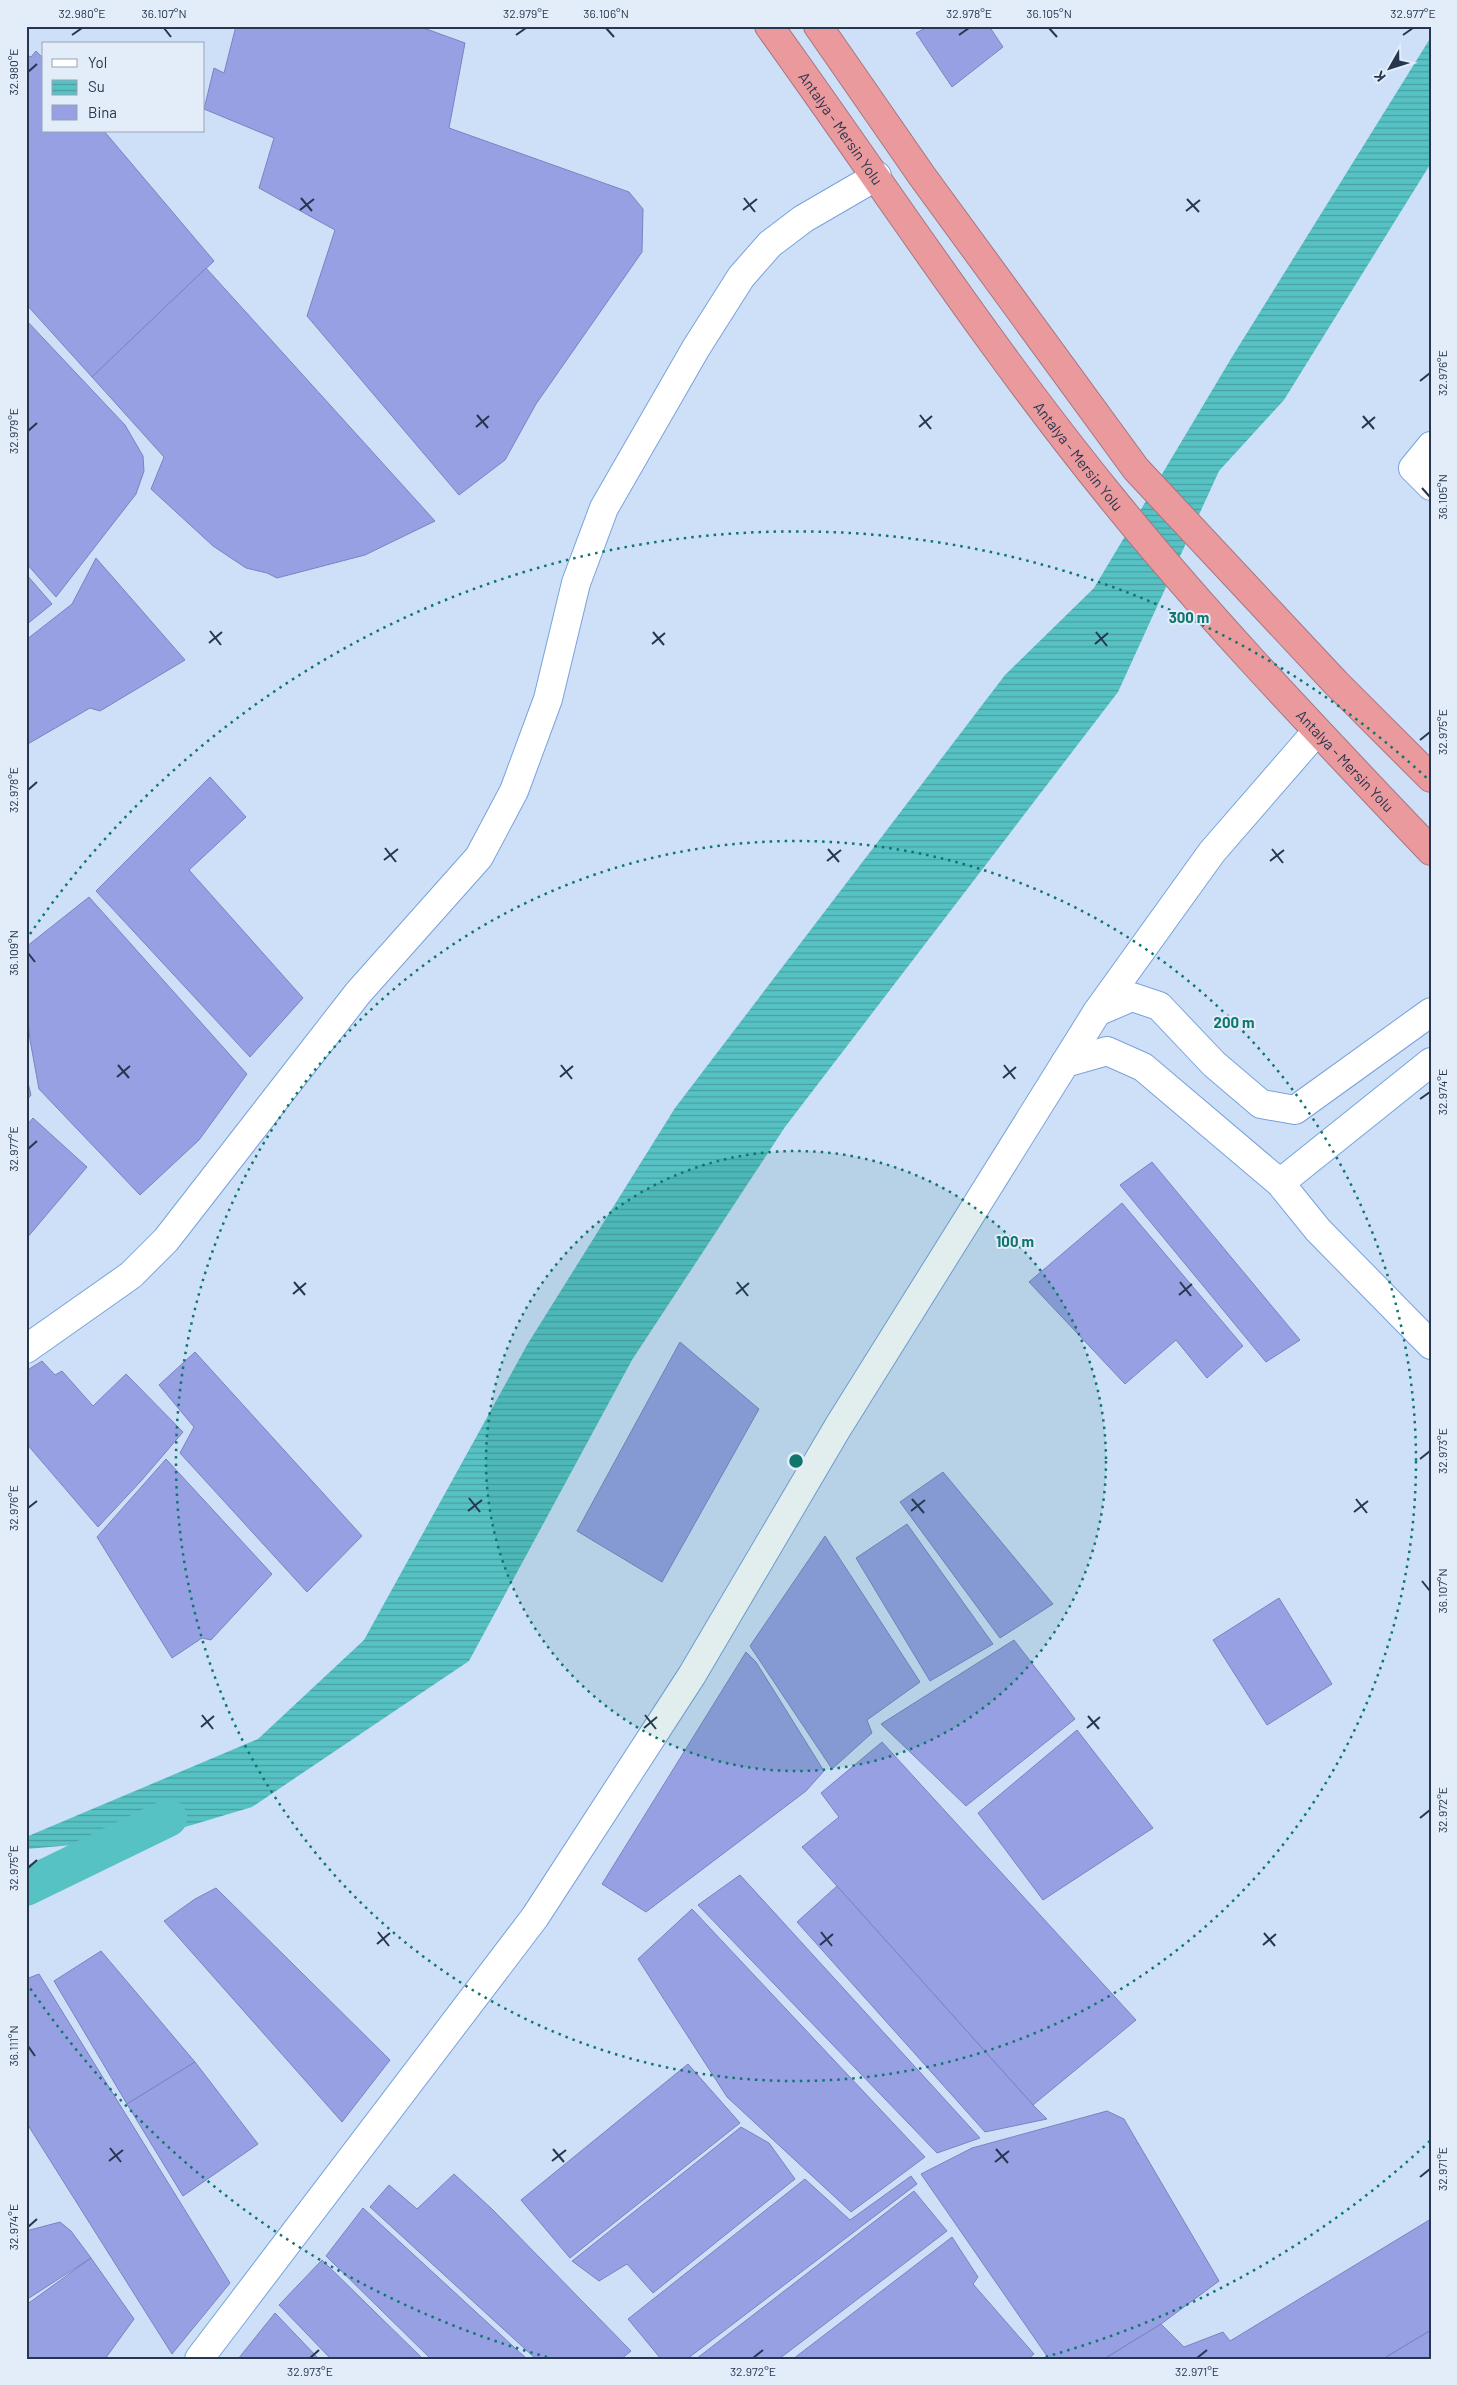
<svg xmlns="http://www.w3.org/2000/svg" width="1457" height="2385" font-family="Barlow,sans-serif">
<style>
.water{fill:url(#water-rules)}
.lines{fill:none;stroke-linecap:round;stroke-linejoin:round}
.river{stroke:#57c2c4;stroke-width:38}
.building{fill:#96a0e2;stroke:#7a83c3}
.minor-casing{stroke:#79a2db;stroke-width:30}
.highway-casing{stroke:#a57681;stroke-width:30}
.minor{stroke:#fff;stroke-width:28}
.highway{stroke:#ea999c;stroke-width:28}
.ticks{fill:none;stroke:#25364e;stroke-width:2}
.ring{fill:none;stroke:#0f766e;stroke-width:2.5;stroke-dasharray:2.5 5}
.labels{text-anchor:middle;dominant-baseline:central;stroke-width:4;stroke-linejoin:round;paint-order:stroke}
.street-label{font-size:15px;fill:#25364e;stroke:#e3ecf9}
.centre{fill:#0f766e;stroke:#e3ecf9;stroke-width:2.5}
.ring-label{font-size:15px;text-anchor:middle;font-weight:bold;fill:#0f766e;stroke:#e3ecf9;stroke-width:4;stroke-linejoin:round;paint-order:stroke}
.neatline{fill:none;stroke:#25364e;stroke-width:2}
.ticks-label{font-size:12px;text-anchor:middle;fill:#25364e}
</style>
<defs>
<pattern id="water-rules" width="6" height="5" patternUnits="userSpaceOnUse" patternTransform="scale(1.25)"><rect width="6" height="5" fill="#57c2c4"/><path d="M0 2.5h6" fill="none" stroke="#489ea1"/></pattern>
</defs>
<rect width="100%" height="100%" fill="#cee0f8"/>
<polygon class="water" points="1431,37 1431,163 1284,400 1219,471 1118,692 785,1127 632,1360 469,1661 252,1807 145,1839 26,1849 26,1837 258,1739 364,1640 527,1345 675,1108 1005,675 1094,588 1232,357"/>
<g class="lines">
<polyline class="river" points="26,1887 168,1818"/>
</g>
<g class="building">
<polygon points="236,26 418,26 465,43 449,128 629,192 643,209 642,252 536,404 505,460 459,495 307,316 335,230 259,188 274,138 204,109 214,68 224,73"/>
<polygon points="929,26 989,26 1003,47 952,87 916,33"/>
<polygon points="36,51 44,59 44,131 104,131 214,261 92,377 26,304 26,55 31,57"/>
<polygon points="206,268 435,521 365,555 277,578 267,573 246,568 213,546 151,489 164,457 92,377"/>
<polygon points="26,320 125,425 143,456 144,471 136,494 56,597 26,563"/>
<polygon points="96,558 185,660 100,711 90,708 26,745 26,640 72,604"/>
<polygon points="26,574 52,604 26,625"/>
<polygon points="210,777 246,817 189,870 303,998 250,1057 96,891"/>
<polygon points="89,897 247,1074 199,1140 140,1195 39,1089 30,1040 26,1002 26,947"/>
<polygon points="26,1075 31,1095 26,1101"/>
<polygon points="33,1118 87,1167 26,1239 26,1126"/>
<polygon points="1152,1162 1300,1340 1266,1362 1120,1185"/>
<polygon points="1122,1203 1243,1346 1207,1378 1176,1340 1125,1384 1029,1282"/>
<polygon points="680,1342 759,1409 662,1582 577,1531"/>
<polygon points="195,1352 362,1536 307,1592 180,1453 194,1427 159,1385"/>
<polygon points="42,1361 55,1375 62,1371 93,1406 126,1374 183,1432 141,1481 98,1527 26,1443 26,1371"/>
<polygon points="166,1459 272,1574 211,1640 202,1638 172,1658 97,1537"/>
<polygon points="943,1472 1053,1604 1000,1638 900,1502"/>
<polygon points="907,1524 993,1644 930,1681 856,1558"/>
<polygon points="825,1536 920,1682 867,1720 872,1733 832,1769 750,1646"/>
<polygon points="1279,1598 1332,1684 1267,1725 1213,1640"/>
<polygon points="1014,1640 1075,1719 966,1806 881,1724"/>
<polygon points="746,1652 756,1662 824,1771 806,1791 646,1912 602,1884"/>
<polygon points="1077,1730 1153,1828 1043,1900 978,1813"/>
<polygon points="882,1742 1136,2020 1033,2105 802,1847 839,1817 821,1793"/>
<polygon points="740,1875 980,2138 937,2153 698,1905"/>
<polygon points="837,1886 1033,2105 1047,2119 985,2132 797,1922"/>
<polygon points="216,1888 390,2060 342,2122 164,1921 195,1899"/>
<polygon points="692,1909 925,2157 851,2212 727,2097 638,1959"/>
<polygon points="101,1951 195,2062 127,2104 54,1981"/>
<polygon points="39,1974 230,2283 172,2354 26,2122 26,1979"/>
<polygon points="195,2062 258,2144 183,2196 127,2104"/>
<polygon points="688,2064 740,2123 570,2258 521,2200"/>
<polygon points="1107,2111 1124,2119 1219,2281 1161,2324 1104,2359 1049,2359 921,2174 972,2148"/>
<polygon points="741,2127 769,2143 795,2179 653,2293 627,2264 599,2281 572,2261"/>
<polygon points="454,2174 493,2210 631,2351 621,2359 536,2359 370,2207 389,2185 417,2209"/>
<polygon points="911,2176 917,2184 687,2359 661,2359 628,2319 805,2179 850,2220"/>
<polygon points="914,2191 947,2231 779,2359 696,2359"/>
<polygon points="363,2208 527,2359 431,2359 326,2256"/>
<polygon points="1431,2219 1431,2330 1383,2359 1104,2359 1161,2324 1184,2347 1223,2332 1230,2341"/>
<polygon points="60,2222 71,2231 91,2258 26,2300 26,2231"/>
<polygon points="952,2237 978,2277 973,2284 1034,2354 1028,2359 793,2359"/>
<polygon points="91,2258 134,2319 105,2359 26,2359 26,2305"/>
<polygon points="322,2260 423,2359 331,2359 279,2305"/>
<polygon points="275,2313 319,2359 238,2359"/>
<polygon points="1431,2330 1431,2359 1383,2359"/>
</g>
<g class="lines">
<g class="minor-casing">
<g id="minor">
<polyline points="1431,446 1413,468 1431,486"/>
<polyline points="1097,1012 1132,997 1159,1006 1214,1064 1261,1104 1295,1110 1431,1012"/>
<polyline points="1065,1063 1107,1051 1143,1067 1280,1183 1431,1062"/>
<polyline points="1280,1183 1318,1230 1431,1345"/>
<polyline points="26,1349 131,1275 166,1240 358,993 479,857 514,791 548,699 576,583 604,508 696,348 741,277 770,244 803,219 877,176"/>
<polyline points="199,2359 535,1917 692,1675 838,1427 1097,1012 1212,852 1317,731"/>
</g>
</g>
<g class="highway-casing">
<g id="highway">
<path id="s1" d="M 769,26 C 882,183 988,346 1110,496 C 1210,620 1321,735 1431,851"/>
<polyline points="818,26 922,176 1136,469 1336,683 1431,778"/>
</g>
</g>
<use href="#minor" class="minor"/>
<use href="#highway" class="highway"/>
</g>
<path class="ticks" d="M 164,28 L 171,37M 606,28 L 614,37M 1049,28 L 1057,37M 72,35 L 82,28M 516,35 L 526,28M 959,35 L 969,28M 1403,35 L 1413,28M 28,72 L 37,64M 301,198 L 312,211M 744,198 L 755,212M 1187,199 L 1199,212M 300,210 L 314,199M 743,210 L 757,199M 1186,211 L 1200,200M 1420,381 L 1430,373M 477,415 L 488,428M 920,415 L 931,429M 1363,416 L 1374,429M 476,427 L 489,416M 919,427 L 932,416M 1362,428 L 1375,417M 28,431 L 37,423M 1422,488 L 1430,497M 210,631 L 221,645M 653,632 L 664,645M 1096,632 L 1107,646M 209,643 L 222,632M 652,644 L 665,633M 1095,644 L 1108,633M 1420,740 L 1430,732M 28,790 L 37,782M 385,848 L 396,862M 828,849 L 839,862M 1272,849 L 1283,863M 384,860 L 398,849M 827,861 L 841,850M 1270,861 L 1284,850M 28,953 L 35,962M 118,1065 L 129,1078M 561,1065 L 572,1079M 1004,1065 L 1015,1079M 117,1077 L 130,1066M 560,1077 L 573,1066M 1003,1078 L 1016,1067M 1420,1099 L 1430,1092M 28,1149 L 37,1141M 294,1282 L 305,1295M 737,1282 L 748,1296M 1180,1282 L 1191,1296M 293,1294 L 306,1283M 736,1294 L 749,1283M 1179,1295 L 1192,1284M 1420,1459 L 1430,1451M 469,1498 L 480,1512M 912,1499 L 924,1513M 1356,1499 L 1367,1513M 28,1508 L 37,1501M 468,1511 L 482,1500M 911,1511 L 925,1500M 1354,1512 L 1368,1501M 1422,1581 L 1430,1591M 202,1715 L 213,1729M 645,1715 L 656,1729M 1088,1716 L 1099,1729M 201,1727 L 214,1716M 644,1728 L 657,1717M 1087,1728 L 1100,1717M 1420,1818 L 1430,1810M 28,1868 L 37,1860M 378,1932 L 389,1946M 821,1932 L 832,1946M 1264,1933 L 1275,1946M 377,1944 L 390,1933M 820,1945 L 833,1934M 1263,1945 L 1276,1934M 28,2046 L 35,2056M 110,2148 L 121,2162M 553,2149 L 564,2162M 996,2149 L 1008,2163M 109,2161 L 123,2150M 552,2161 L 566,2150M 995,2162 L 1009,2151M 1420,2177 L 1430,2169M 28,2227 L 37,2219M 310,2358 L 319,2350M 753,2358 L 763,2350M 1197,2358 L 1207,2350"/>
<circle cx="796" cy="1461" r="310" fill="#0f766e" fill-opacity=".12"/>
<g class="ring">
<circle cx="796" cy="1461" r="310"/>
<circle cx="796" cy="1461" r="620"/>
<path d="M1430 2141A930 930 0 0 1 1045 2357M547 2357A930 930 0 0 1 30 1988M30 934A930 930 0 0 1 1430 781"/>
</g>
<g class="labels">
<g class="street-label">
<text stroke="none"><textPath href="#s1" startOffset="125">Antalya - Mersin Yolu</textPath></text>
<text stroke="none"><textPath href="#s1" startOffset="530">Antalya - Mersin Yolu</textPath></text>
<text stroke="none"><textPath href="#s1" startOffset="935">Antalya - Mersin Yolu</textPath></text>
</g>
</g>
<circle cx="796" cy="1461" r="8" class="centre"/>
<g class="ring-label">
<text x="1189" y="623">300 m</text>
<text x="1234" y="1028">200 m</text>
<text x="1015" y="1247">100 m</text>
</g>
<rect width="1457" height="2385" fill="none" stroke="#e3ecf9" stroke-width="55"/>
<rect x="42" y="42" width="162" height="90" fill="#e3ecf9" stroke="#97a3b5"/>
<rect x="52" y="59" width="25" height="8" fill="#ffffff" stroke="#97a3b5"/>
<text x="88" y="68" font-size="15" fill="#25364e">Yol</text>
<rect x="52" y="80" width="25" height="15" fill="url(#water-rules)" stroke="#97a3b5"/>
<text x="88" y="92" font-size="15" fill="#25364e">Su</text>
<rect x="52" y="105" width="25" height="15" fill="#96a0e2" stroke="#97a3b5"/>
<text x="88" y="118" font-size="15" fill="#25364e">Bina</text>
<g transform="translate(1390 68) rotate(231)" stroke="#e3ecf9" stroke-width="4" paint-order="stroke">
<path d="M0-4L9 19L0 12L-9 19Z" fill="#25364e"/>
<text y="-8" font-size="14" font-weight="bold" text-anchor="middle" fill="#25364e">K</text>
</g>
<rect x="28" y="28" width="1402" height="2330" class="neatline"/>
<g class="ticks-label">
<text x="82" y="18">32.980°E</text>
<text x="164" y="18">36.107°N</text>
<text x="526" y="18">32.979°E</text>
<text x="606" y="18">36.106°N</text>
<text x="969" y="18">32.978°E</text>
<text x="1049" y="18">36.105°N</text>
<text x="1413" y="18">32.977°E</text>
<text transform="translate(14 72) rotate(-90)" y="4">32.980°E</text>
<text transform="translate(1443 373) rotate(-90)" y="4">32.976°E</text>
<text transform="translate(14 431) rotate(-90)" y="4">32.979°E</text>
<text transform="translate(1443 497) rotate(-90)" y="4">36.105°N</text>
<text transform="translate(1443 732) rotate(-90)" y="4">32.975°E</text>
<text transform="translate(14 790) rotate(-90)" y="4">32.978°E</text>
<text transform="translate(14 953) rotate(-90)" y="4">36.109°N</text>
<text transform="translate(1443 1092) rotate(-90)" y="4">32.974°E</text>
<text transform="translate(14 1149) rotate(-90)" y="4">32.977°E</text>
<text transform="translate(1443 1451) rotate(-90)" y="4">32.973°E</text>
<text transform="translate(14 1508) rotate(-90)" y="4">32.976°E</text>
<text transform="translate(1443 1591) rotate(-90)" y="4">36.107°N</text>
<text transform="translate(1443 1810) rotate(-90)" y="4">32.972°E</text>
<text transform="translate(14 1868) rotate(-90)" y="4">32.975°E</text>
<text transform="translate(14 2046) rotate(-90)" y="4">36.111°N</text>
<text transform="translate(1443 2169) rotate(-90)" y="4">32.971°E</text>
<text transform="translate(14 2227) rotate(-90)" y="4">32.974°E</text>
<text x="310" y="2376">32.973°E</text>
<text x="753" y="2376">32.972°E</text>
<text x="1197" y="2376">32.971°E</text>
</g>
</svg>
